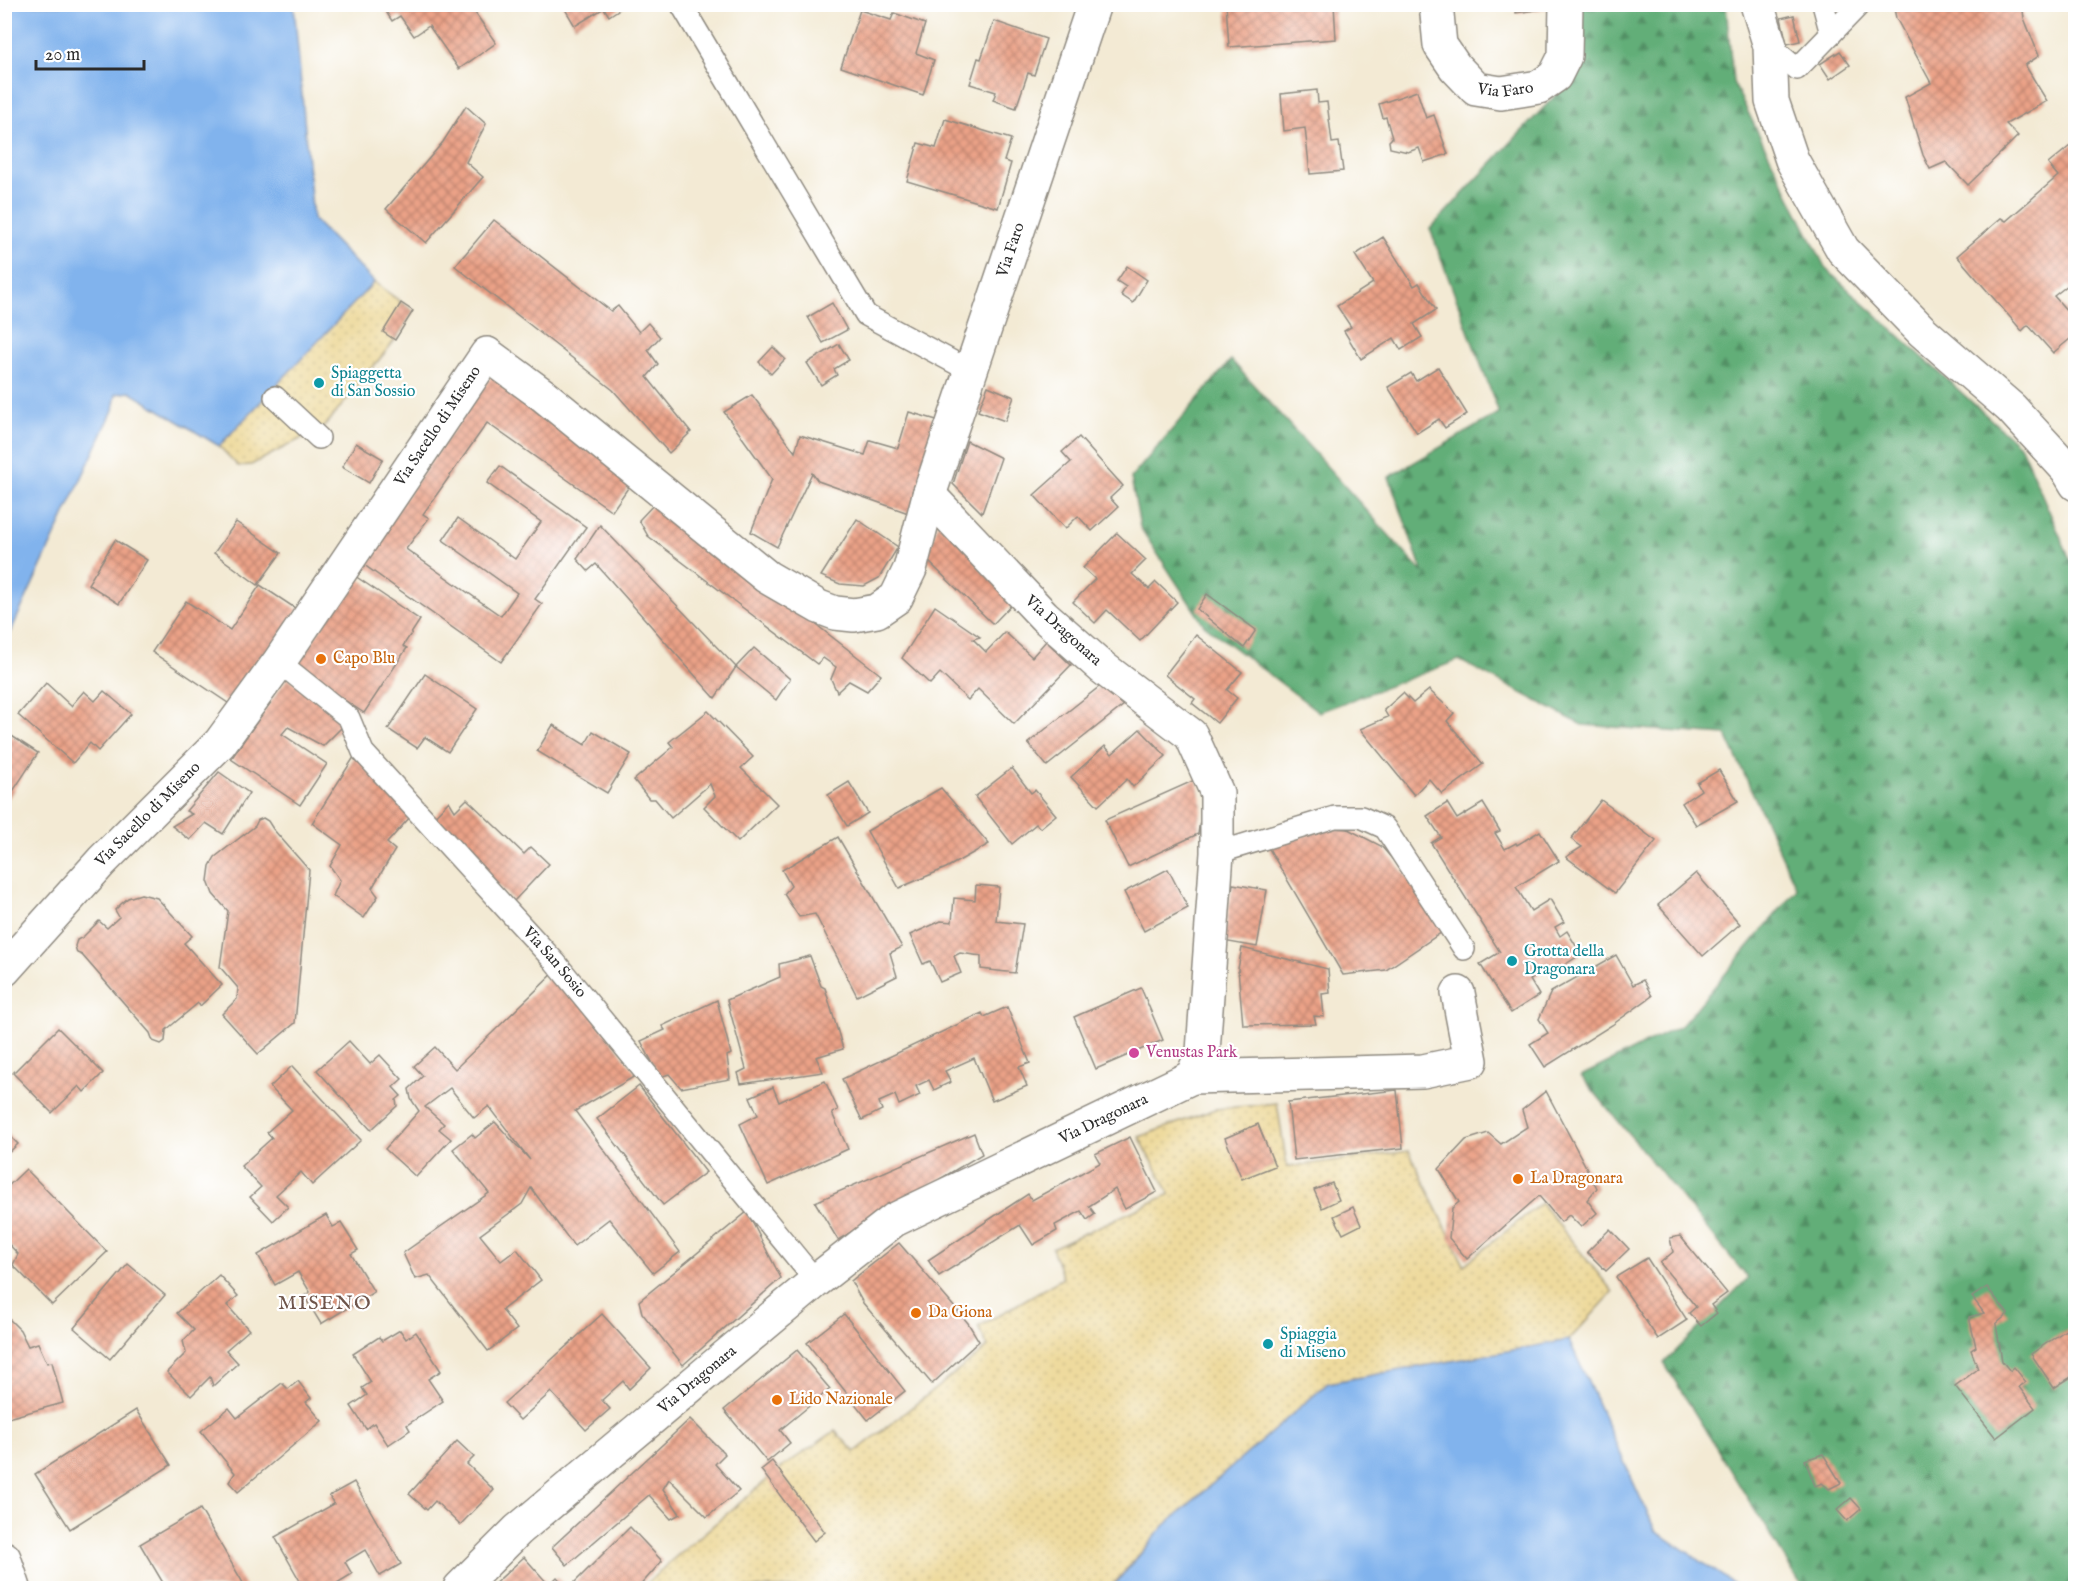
<svg xmlns="http://www.w3.org/2000/svg" width="2080" height="1593" font-family="'IM FELL English',serif">
<style>
.forest{fill:url(#forest-firs);stroke:#466c52;stroke-width:1.5}
.sand{fill:url(#sand-dots);stroke:#8c8264;stroke-width:1.5}
.water{fill:#81b3ed;stroke:#566f8c;stroke-width:1.5}
.building{fill:url(#building-cross-hatch)}
.lines{fill:none;stroke-linecap:round;stroke-linejoin:round}
.lane-casing{stroke:#8f8a80;stroke-width:24}
.street-casing{stroke:#8f8a80;stroke-width:36}
.lane{stroke:#fff;stroke-width:21}
.street{stroke:#fff;stroke-width:33}
.culture-dot{fill:#0f9aa8;stroke:#fff;stroke-width:2}
.food-dot{fill:#e8710a;stroke:#fff;stroke-width:2}
.hotel-dot{fill:#d1479c;stroke:#fff;stroke-width:2}
.labels{text-anchor:middle;dominant-baseline:central;stroke-width:4.5;stroke-linejoin:round;paint-order:stroke}
.street-label{font-size:16px;fill:#2b2b2b;stroke:#fff}
.culture-label{font-size:16px;fill:#0d838f;stroke:#fff;text-anchor:start}
.food-label{font-size:16px;fill:#c56008;stroke:#fff;text-anchor:start}
.hotel-label{font-size:16px;fill:#b23c85;stroke:#fff;text-anchor:start}
.quarter-label{font-size:20px;letter-spacing:1.5px;fill:#6e554b;stroke:#fff}
</style>
<defs>
<pattern id="forest-firs" width="22" height="20" patternUnits="userSpaceOnUse" patternTransform="scale(1.5)"><rect width="22" height="20" fill="#62ae78"/><path d="M5 1l3.5 6h-7zM16 11l3.5 6h-7z" fill="#518e63"/></pattern>
<pattern id="sand-dots" width="8" height="8" patternUnits="userSpaceOnUse" patternTransform="scale(1.5)"><rect width="8" height="8" fill="#eeda9e"/><path d="M2 2h.1M6 6h.1" fill="none" stroke="#cb8" stroke-width="1.8" stroke-linecap="round"/></pattern>
<pattern id="building-cross-hatch" width="8" height="8" patternUnits="userSpaceOnUse" patternTransform="scale(1.5)"><rect width="8" height="8" fill="#eba287"/><path d="M0 0l8 8M0 8l8-8" fill="none" stroke="#bf846f"/></pattern>
</defs>
<rect width="100%" height="100%" fill="#fff"/>
<filter id="ink" filterUnits="userSpaceOnUse"><feTurbulence type="fractalNoise" baseFrequency=".0167" numOctaves="2"/><feDisplacementMap in="SourceGraphic" scale="12" xChannelSelector="R" yChannelSelector="G"/><feConvolveMatrix kernelMatrix="1 2 1 2 8 2 1 2 1" color-interpolation-filters="sRGB"/></filter>
<filter id="wash" filterUnits="userSpaceOnUse"><feTurbulence type="fractalNoise" baseFrequency=".008" numOctaves="4" result="noise"/><feDisplacementMap in="SourceGraphic" scale="24" xChannelSelector="R" yChannelSelector="G"/><feGaussianBlur stdDeviation="1.35" result="paint"/><feColorMatrix in="noise" values="0 0 0 0 0 0 0 0 0 0 0 0 0 0 0 0 0 1.4 0 .05"/><feComposite in="paint" operator="in"/></filter>
<g filter="url(#wash)">
<rect width="100%" height="100%" fill="#f3ead4"/>
<polygon class="forest" points="1580,5 1726,5 1733,82 1826,269 2021,447 2075,570 2075,1588 1803,1588 1664,1363 1748,1278 1581,1076 1682,1025 1797,889 1726,735 1582,725 1459,660 1319,712 1204,625 1140,527 1131,478 1231,360 1423,573 1389,477 1499,413 1430,229 1579,70"/>
<g class="sand">
<polygon points="374,282 413,311 395,340 325,426 251,465 238,466 219,446"/>
<polygon points="1277,1103 1287,1167 1409,1151 1464,1265 1541,1203 1613,1292 1569,1340 1328,1383 1164,1526 1110,1588 642,1588 671,1561 781,1468 835,1431 855,1452 988,1347 978,1327 1063,1278 1052,1248 1170,1194 1139,1137 1216,1109"/>
</g>
<g class="water">
<polygon points="5,5 294,5 313,219 374,282 219,446 130,392 116,394 113,410 5,644"/>
<polygon points="1569,1340 1655,1530 1740,1588 1112,1588 1164,1526 1328,1383"/>
</g>
<g id="blocks">
<g class="building">
<polygon points="381,4 469,4 496,43 459,69 429,26 414,36 400,16 392,21"/>
<polygon points="562,4 627,4 609,16 604,8 575,26"/>
<polygon points="1226,4 1334,4 1336,39 1229,47"/>
<polygon points="1514,4 1550,4 1551,8 1516,13"/>
<polygon points="1893,4 2022,4 2024,18 2039,56 2025,65 2047,101 2006,124 2018,136 1968,185 1946,162 1930,169 1923,155 1905,97 1931,83 1896,18"/>
<polygon points="860,10 891,20 894,13 925,24 916,53 934,60 923,95 841,67"/>
<polygon points="1794,15 1800,41 1787,44 1781,18"/>
<polygon points="994,21 1046,39 1034,75 1028,73 1016,108 993,100 996,92 970,84 978,58 981,59"/>
<polygon points="1840,51 1850,65 1830,79 1820,64"/>
<polygon points="1317,90 1318,103 1327,102 1332,143 1339,142 1343,171 1310,174 1305,128 1284,131 1281,94"/>
<polygon points="1417,91 1426,118 1434,115 1448,154 1424,162 1419,148 1408,152 1390,148 1389,141 1392,138 1386,117 1383,118 1379,104"/>
<polygon points="466,106 486,124 466,162 483,177 426,243 386,209 443,142"/>
<polygon points="945,119 1011,139 1004,161 1011,163 998,208 907,181 918,143 936,148"/>
<polygon points="2076,141 2076,289 2073,291 2068,285 2054,296 2076,321 2076,334 2053,353 2028,325 2022,331 1957,256 2001,218 2006,221 2058,176 2048,164"/>
<polygon points="494,220 611,311 618,306 639,332 648,323 660,337 648,350 658,364 647,377 691,432 669,453 613,390 455,266"/>
<polygon points="1383,237 1414,286 1419,283 1436,310 1414,324 1422,337 1401,350 1394,338 1361,359 1344,331 1351,327 1337,306 1373,283 1355,255"/>
<polygon points="1127,266 1147,280 1133,303 1121,295 1126,287 1117,281"/>
<polygon points="401,303 413,311 395,340 383,332"/>
<polygon points="832,303 847,330 823,343 808,317"/>
<polygon points="839,344 849,360 834,369 837,375 821,385 807,363"/>
<polygon points="773,347 785,359 771,374 759,362"/>
<polygon points="1438,367 1467,414 1445,428 1439,419 1417,433 1388,387 1411,373 1416,381"/>
<polygon points="493,374 637,475 612,511 487,423 423,514 429,518 406,549 501,616 517,593 443,540 458,518 515,559 541,522 487,483 500,466 586,527 535,599 542,604 501,662 360,562"/>
<polygon points="988,386 1014,397 1005,421 978,411"/>
<polygon points="752,395 795,452 800,435 865,455 870,440 898,448 909,412 947,423 914,515 818,481 812,473 777,547 751,532 772,479 724,412"/>
<polygon points="1079,437 1123,486 1110,498 1118,507 1092,531 1078,516 1065,529 1034,495 1071,462 1062,452"/>
<polygon points="967,441 1001,458 982,513 953,484"/>
<polygon points="356,443 383,459 369,483 342,467"/>
<polygon points="657,501 881,675 867,691 849,681 837,692 831,679 836,667 823,658 817,664 648,536 639,520"/>
<polygon points="857,519 898,547 879,578 864,586 840,584 821,576"/>
<polygon points="939,520 1019,597 993,624 926,559"/>
<polygon points="236,522 281,553 258,585 214,553"/>
<polygon points="600,525 736,667 715,698 596,564 588,571 577,559"/>
<polygon points="1117,533 1146,560 1132,574 1149,589 1156,582 1177,602 1140,641 1107,610 1095,623 1073,602 1095,579 1083,568"/>
<polygon points="115,540 147,560 119,604 88,584"/>
<polygon points="355,576 420,620 403,646 407,648 364,713 295,667"/>
<polygon points="260,585 298,610 234,707 152,652 186,601 230,630"/>
<polygon points="1207,594 1256,630 1244,648 1197,609"/>
<polygon points="935,606 980,637 973,639 986,652 1005,632 1032,657 1046,641 1071,665 1014,724 978,689 968,700 940,673 930,684 902,658"/>
<polygon points="1196,635 1242,672 1227,690 1237,698 1217,723 1192,703 1195,699 1165,675"/>
<polygon points="754,648 790,679 776,700 736,667"/>
<polygon points="425,674 477,709 448,752 425,737 417,748 388,729"/>
<polygon points="288,677 346,723 323,746 288,727 282,734 327,764 300,805 231,759"/>
<polygon points="46,683 71,706 84,691 95,701 104,691 131,714 98,751 90,743 73,763 18,715"/>
<polygon points="1104,683 1129,701 1047,766 1028,743"/>
<polygon points="1429,690 1454,713 1447,721 1483,764 1442,794 1429,779 1414,795 1360,729 1388,717 1384,710 1403,693 1413,703"/>
<polygon points="708,711 753,757 741,768 777,804 738,842 704,807 715,796 710,784 671,818 655,799 649,799 634,780 673,747 669,742"/>
<polygon points="553,725 585,745 593,731 631,754 607,793 537,751"/>
<polygon points="1140,729 1166,756 1133,787 1127,779 1098,806 1071,777 1105,746 1112,754"/>
<polygon points="4,731 38,753 4,805"/>
<polygon points="356,754 411,816 387,843 395,850 372,888 378,896 364,918 333,896 340,880 330,866 342,845 312,823"/>
<polygon points="1012,768 1031,793 1035,790 1056,815 1040,828 1036,824 1012,844 975,797"/>
<polygon points="1719,770 1738,801 1696,825 1682,803 1701,790 1697,783"/>
<polygon points="219,772 249,793 223,834 206,823 190,840 172,826 192,814 186,811"/>
<polygon points="1197,779 1202,805 1198,834 1128,867 1105,820"/>
<polygon points="849,782 868,813 847,826 828,795"/>
<polygon points="941,788 989,844 946,868 899,888 867,831"/>
<polygon points="467,799 524,854 531,847 549,864 514,901 430,821 449,801 455,811"/>
<polygon points="1601,800 1656,841 1615,893 1566,857 1582,847 1571,839"/>
<polygon points="1447,803 1457,819 1483,803 1500,831 1495,833 1505,849 1516,843 1517,845 1540,831 1559,861 1516,887 1531,911 1550,899 1564,922 1555,927 1560,936 1567,931 1581,954 1554,972 1551,967 1530,980 1539,995 1511,1013 1480,964 1500,952 1431,843 1441,837 1427,816"/>
<polygon points="263,818 268,821 273,829 309,870 295,1023 258,1054 222,1014 237,999 238,988 220,967 228,911 213,894 208,881 210,866 215,857 255,826 258,820"/>
<polygon points="1327,828 1348,829 1381,846 1406,875 1445,930 1386,970 1343,975 1268,847"/>
<polygon points="838,837 902,947 890,953 897,976 857,996 815,914 799,917 784,894 791,886 782,870"/>
<polygon points="1168,869 1188,908 1144,931 1124,892"/>
<polygon points="1696,873 1740,924 1703,956 1658,905"/>
<polygon points="1233,884 1267,890 1257,947 1223,941"/>
<polygon points="976,885 999,887 996,921 1023,924 1015,973 981,969 981,956 960,953 954,956 961,973 940,982 930,961 923,964 910,935 941,921 952,922 954,898 975,900"/>
<polygon points="141,894 157,898 192,936 184,943 222,985 200,1006 198,1003 166,1030 165,1041 161,1044 153,1041 150,1033 82,955 77,953 75,946 77,940 83,937 99,921 107,928 119,917 115,910 121,904 128,898"/>
<polygon points="1242,948 1328,969 1330,993 1322,994 1324,1017 1314,1016 1316,1024 1243,1025 1238,969"/>
<polygon points="1616,955 1633,985 1643,980 1652,996 1612,1025 1545,1067 1530,1044 1548,1033 1539,1019 1551,992"/>
<polygon points="810,956 821,986 825,988 843,1049 816,1057 823,1072 741,1084 738,1073 746,1069 727,1000 780,977 779,964"/>
<polygon points="559,968 637,1075 575,1111 680,1252 653,1273 609,1219 574,1246 531,1188 522,1204 480,1235 501,1261 517,1249 541,1280 502,1310 517,1329 488,1351 429,1275 415,1279 403,1253 489,1193 453,1149 472,1134 475,1138 495,1122 530,1160 489,1106 474,1118 450,1088 425,1107 444,1124 439,1129 451,1139 416,1177 385,1149 419,1111 411,1099 409,1089 423,1076 414,1066 435,1047 455,1069"/>
<polygon points="1141,988 1163,1040 1096,1069 1074,1017"/>
<polygon points="717,1000 731,1054 727,1056 730,1079 681,1088 669,1074 660,1077 641,1041 665,1030 662,1026"/>
<polygon points="1007,1007 1030,1063 1019,1067 1027,1086 992,1101 974,1058 945,1071 951,1082 934,1090 929,1080 916,1086 920,1095 899,1105 895,1095 879,1102 882,1110 862,1120 842,1079 982,1013 984,1017"/>
<polygon points="58,1028 103,1073 84,1092 79,1086 52,1113 13,1073"/>
<polygon points="349,1041 370,1064 380,1055 402,1079 393,1087 401,1096 396,1100 397,1106 371,1130 317,1070"/>
<polygon points="292,1066 361,1140 312,1185 301,1172 276,1195 288,1207 273,1221 250,1197 261,1187 241,1166 272,1138 267,1132 292,1110 270,1087"/>
<polygon points="825,1081 838,1110 832,1113 848,1149 768,1185 740,1124 758,1115 750,1097 773,1087 779,1102"/>
<polygon points="639,1086 706,1172 663,1205 597,1119"/>
<polygon points="1397,1090 1403,1148 1294,1160 1288,1102"/>
<polygon points="1546,1091 1597,1188 1587,1200 1597,1213 1581,1227 1569,1215 1561,1222 1539,1196 1467,1259 1449,1238 1452,1208 1459,1202 1439,1169 1466,1140 1488,1133 1501,1144 1527,1127 1522,1110"/>
<polygon points="1258,1124 1275,1166 1242,1179 1225,1138"/>
<polygon points="4,1130 18,1144 4,1157"/>
<polygon points="974,1133 982,1154 838,1240 815,1202"/>
<polygon points="1130,1137 1157,1192 1125,1209 1115,1189 1089,1206 1095,1214 1087,1220 1081,1211 1055,1225 1057,1231 1033,1245 1020,1225 939,1276 928,1260 1028,1194 1032,1200 1100,1163 1095,1154"/>
<polygon points="26,1169 107,1252 52,1305 13,1265 18,1254 4,1239 4,1190"/>
<polygon points="1332,1183 1339,1200 1322,1208 1314,1190"/>
<polygon points="1353,1207 1361,1225 1343,1234 1334,1216"/>
<polygon points="747,1212 781,1278 683,1365 642,1313 639,1301"/>
<polygon points="326,1215 333,1227 341,1223 358,1250 351,1254 374,1292 321,1324 304,1296 310,1292 298,1272 275,1285 258,1255"/>
<polygon points="1610,1229 1629,1249 1606,1271 1587,1252"/>
<polygon points="1680,1236 1727,1293 1711,1305 1717,1313 1701,1326 1689,1313 1696,1307 1660,1263 1673,1252 1670,1238"/>
<polygon points="899,1243 968,1323 979,1341 932,1384 863,1303 851,1281"/>
<polygon points="1647,1258 1687,1320 1658,1339 1616,1277"/>
<polygon points="128,1264 165,1295 110,1359 74,1328"/>
<polygon points="219,1275 238,1296 227,1305 249,1330 226,1350 238,1363 213,1386 210,1377 191,1396 167,1372 186,1353 183,1341 194,1330 177,1313"/>
<polygon points="1987,1287 2008,1314 1996,1324 2002,1361 2010,1371 2014,1367 2026,1382 2019,1387 2035,1408 1996,1438 1955,1386 1978,1369 1971,1350 1976,1347 1969,1317 1984,1313 1972,1297"/>
<polygon points="4,1314 20,1330 28,1346 38,1343 47,1363 52,1362 63,1403 4,1419"/>
<polygon points="602,1314 651,1368 629,1389 623,1381 602,1400 610,1409 586,1430 551,1392 520,1420 504,1403"/>
<polygon points="844,1314 905,1391 868,1420 807,1343"/>
<polygon points="2073,1325 2076,1329 2076,1374 2054,1388 2031,1354"/>
<polygon points="400,1330 406,1339 416,1332 441,1371 428,1379 443,1401 407,1425 410,1430 388,1445 374,1423 366,1429 351,1406 367,1395 362,1388 371,1382 353,1354 379,1337 382,1341"/>
<polygon points="797,1350 830,1389 780,1430 790,1443 767,1462 724,1410"/>
<polygon points="298,1381 311,1398 306,1402 322,1421 238,1492 229,1482 235,1473 201,1431 229,1408 237,1418 282,1383 288,1389"/>
<polygon points="136,1410 171,1465 70,1529 35,1474"/>
<polygon points="690,1419 725,1454 715,1464 739,1491 707,1517 669,1479 663,1489 680,1514 671,1519 649,1495 567,1565 552,1547"/>
<polygon points="457,1441 474,1457 467,1464 494,1490 460,1525 435,1501 427,1510 409,1494"/>
<polygon points="1823,1454 1841,1483 1829,1489 1822,1483 1815,1486 1805,1460"/>
<polygon points="772,1461 825,1532 814,1541 761,1470"/>
<polygon points="354,1482 401,1564 380,1576 365,1550 345,1562 352,1574 337,1583 340,1588 304,1588 275,1537 334,1504 329,1496"/>
<polygon points="1851,1498 1861,1509 1847,1521 1837,1510"/>
<polygon points="200,1509 246,1588 166,1588 140,1544"/>
<polygon points="630,1527 662,1561 638,1588 569,1588"/>
<polygon points="524,1557 549,1585 557,1577 566,1587 564,1588 490,1588"/>
</g>
</g>
</g>
<g filter="url(#ink)">
<use href="#blocks" fill-opacity="0" stroke="#8f8a80" stroke-width="1.5"/>
<g class="lines">
<g class="lane-casing">
<g id="lane">
<polyline points="681,4 866,315 972,372"/>
<polyline points="1823,4 1831,34"/>
<polyline points="1770,46 1797,69 1860,4"/>
<polyline points="275,397 319,438"/>
<path id="s1" d="M 279,662 L 349,718 L 363,752 L 555,962 L 816,1281"/>
<polyline points="1217,853 1335,817 1361,817 1385,828 1464,949"/>
</g>
</g>
<g class="street-casing">
<g id="street">
<path id="s2" d="M 1436,4 L 1440,45 L 1455,67 L 1476,89 L 1501,93 L 1539,87 L 1555,76 L 1565,56 L 1566,4"/>
<polyline points="1757,4 1770,46 1772,101 1792,160 1843,250 1922,331 2011,408 2067,469 2076,484"/>
<path id="s3" d="M 4,970 L 102,861 L 220,743 L 279,662 L 487,354 L 543,395 L 767,577 L 819,607 L 835,613 L 854,615 L 877,611 L 896,598 L 910,569 L 929,495 L 1094,4"/>
<polyline points="1192,1077 1423,1071 1471,1061 1458,993"/>
<polyline points="4,1558 14,1588"/>
<path id="s4" d="M 460,1588 L 518,1530 L 816,1281 L 894,1220 L 1192,1077 L 1203,1052 L 1217,853 L 1217,793 L 1191,735 L 1103,668 L 1044,616 L 929,495"/>
</g>
</g>
<use href="#lane" class="lane"/>
<use href="#street" class="street"/>
</g>
</g>
<g class="culture-dot">
<circle cx="319" cy="383" r="6"/>
<circle cx="1512" cy="961" r="6"/>
<circle cx="1268" cy="1344" r="6"/>
</g>
<g class="food-dot">
<circle cx="321" cy="659" r="6"/>
<circle cx="1518" cy="1179" r="6"/>
<circle cx="916" cy="1313" r="6"/>
<circle cx="777" cy="1400" r="6"/>
</g>
<circle class="hotel-dot" cx="1134" cy="1053" r="6"/>
<g class="labels">
<g class="street-label">
<text stroke="none"><textPath href="#s2" startOffset="128">Via Faro</textPath></text>
<text stroke="none"><textPath href="#s3" startOffset="1653">Via Faro</textPath></text>
<text stroke="none"><textPath href="#s3" startOffset="698">Via Sacello di Miseno</textPath></text>
<text transform="translate(1063 631) rotate(42)">Via Dragonara</text>
<text stroke="none"><textPath href="#s3" startOffset="212">Via Sacello di Miseno</textPath></text>
<text stroke="none"><textPath href="#s1" startOffset="411">Via San Sosio</textPath></text>
<text stroke="none"><textPath href="#s4" startOffset="802">Via Dragonara</textPath></text>
<text stroke="none"><textPath href="#s4" startOffset="316">Via Dragonara</textPath></text>
</g>
<g class="culture-label">
<text x="331" y="374">Spiaggetta<tspan x="331" dy="18">di San Sossio</tspan></text>
<text x="1524" y="952">Grotta della<tspan x="1524" dy="18">Dragonara</tspan></text>
<text x="1280" y="1335">Spiaggia<tspan x="1280" dy="18">di Miseno</tspan></text>
</g>
<g class="food-label">
<text x="333" y="659">Capo Blu</text>
<text x="1530" y="1179">La Dragonara</text>
<text x="928" y="1313">Da Giona</text>
<text x="789" y="1400">Lido Nazionale</text>
</g>
<g class="hotel-label">
<text x="1146" y="1053">Venustas Park</text>
</g>
<g class="quarter-label">
<text x="325" y="1303">MISENO</text>
</g>
</g>
<rect width="2080" height="1593" fill="none" stroke="#fff" stroke-width="24"/>
<path d="M36 60v9h108v-9" fill="none" stroke="#2b2b2b" stroke-width="3"/>
<text x="45" y="60" font-size="18" fill="#2b2b2b" stroke="#ffffff" stroke-width="4.5" paint-order="stroke">20 m</text>
</svg>
